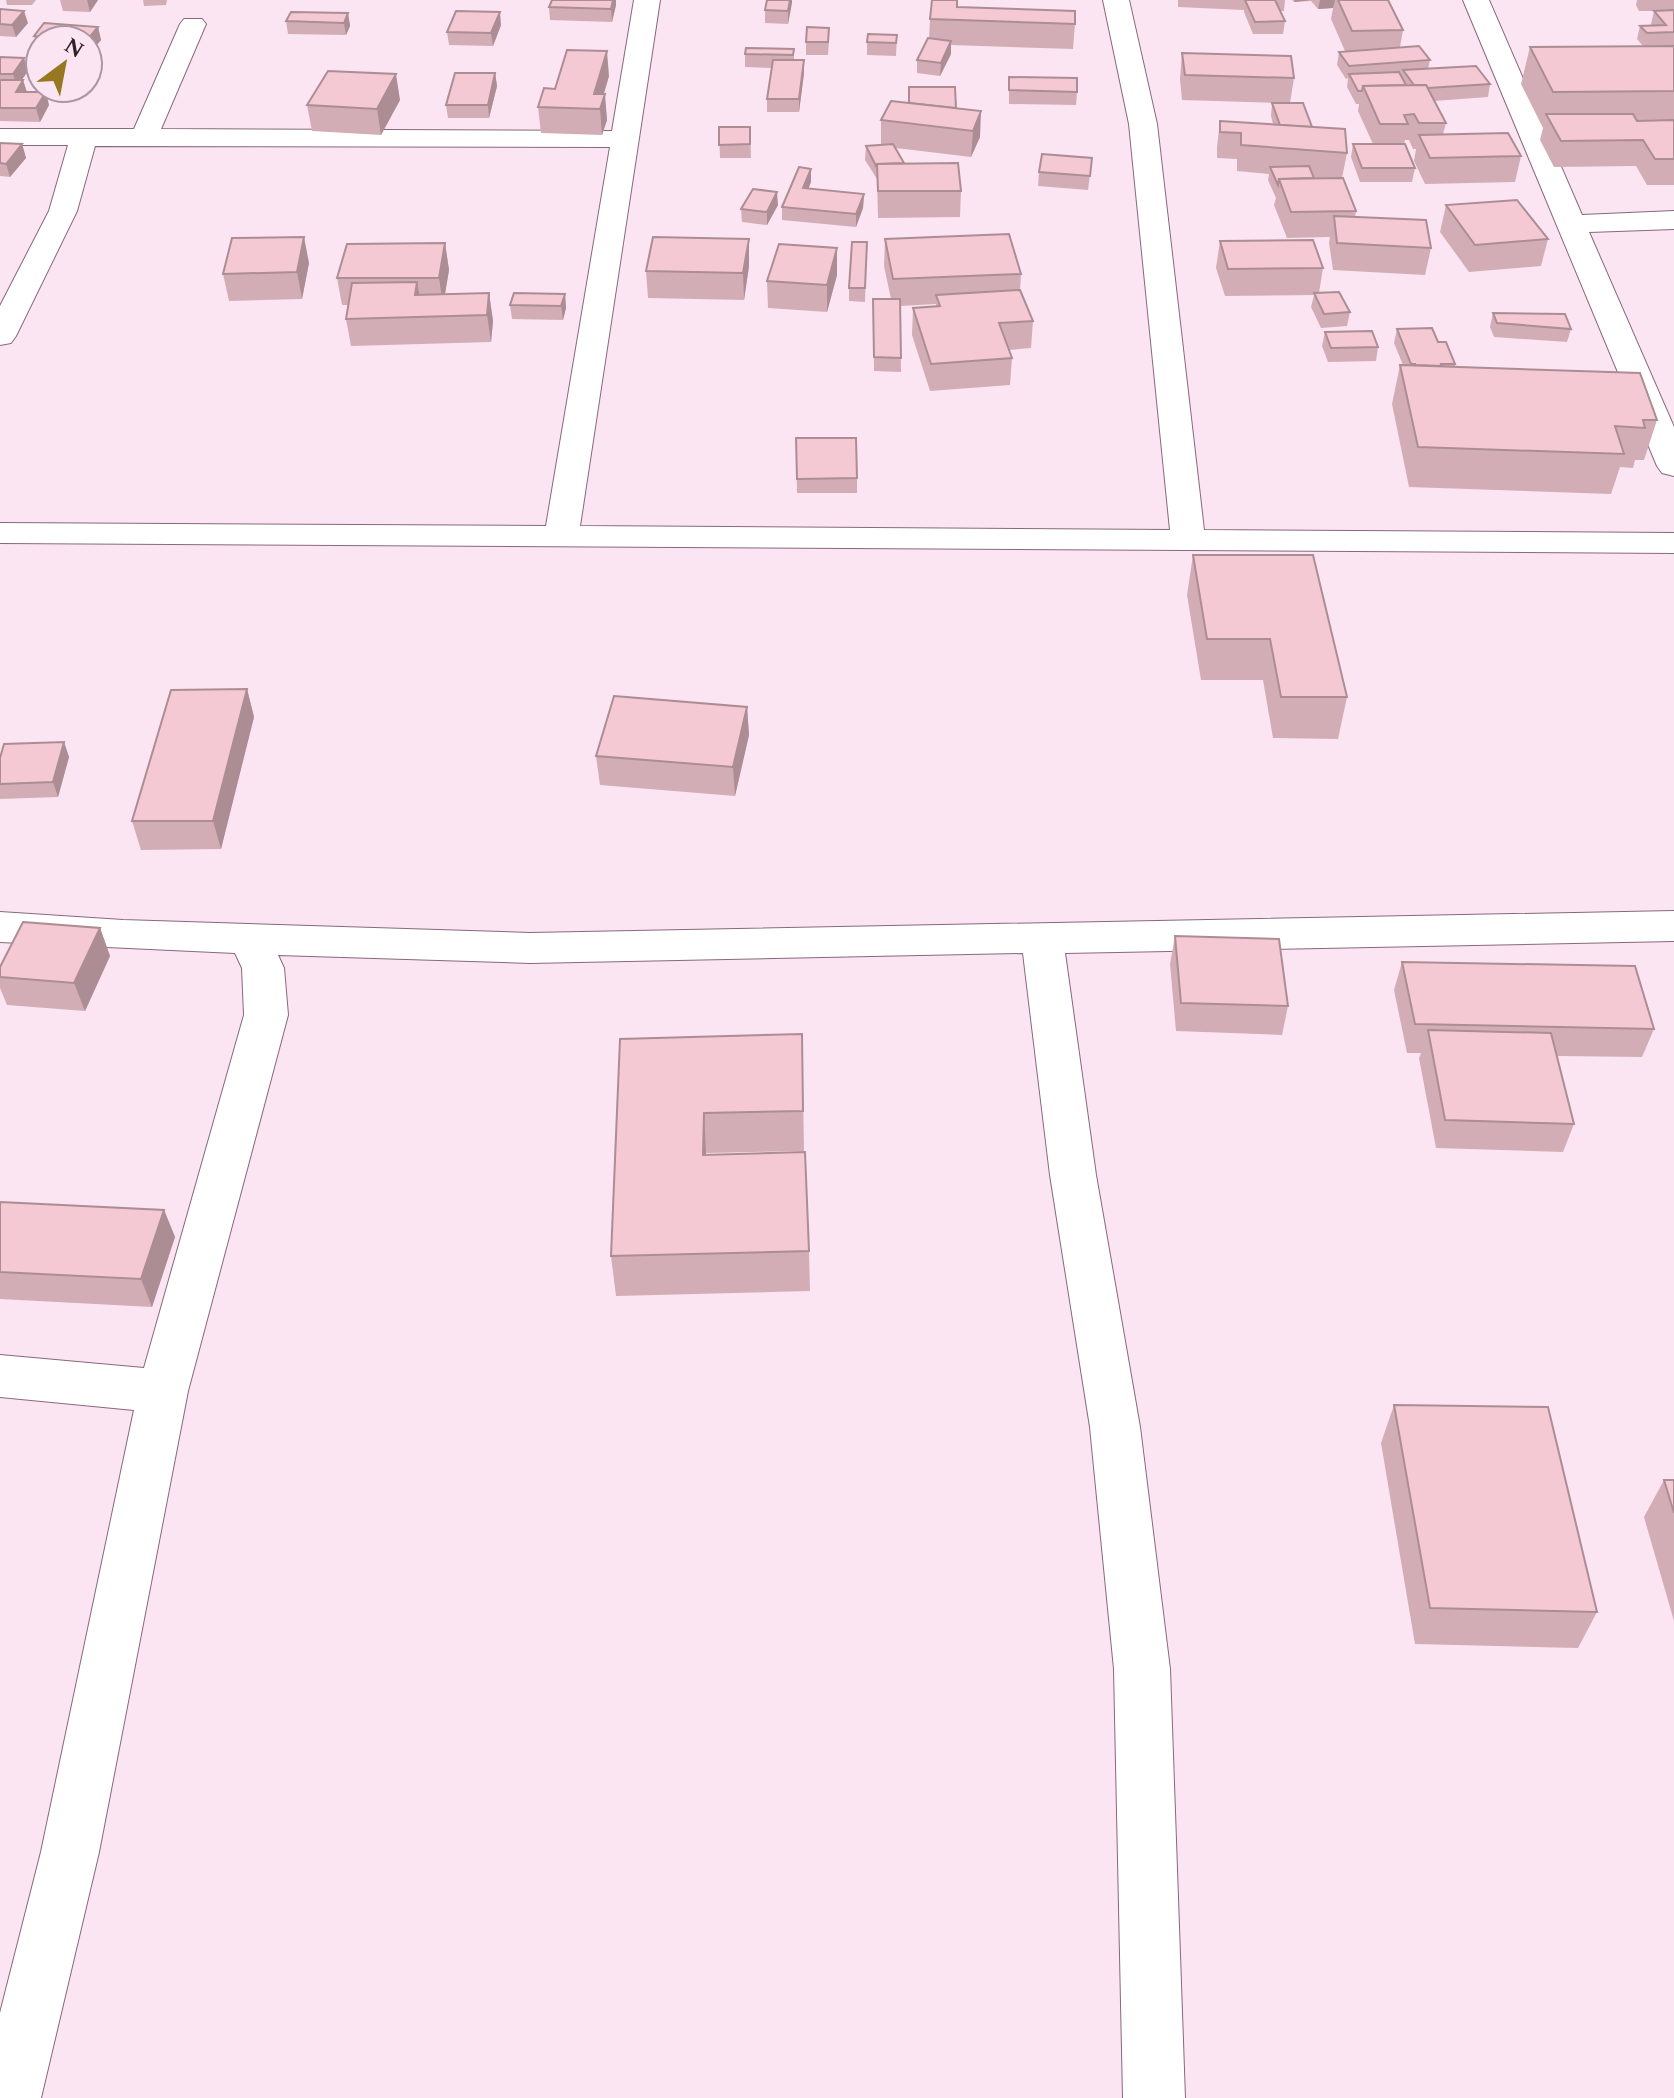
<svg xmlns="http://www.w3.org/2000/svg" width="1674" height="2098" font-family="Spectral,serif">
<style>
.lines{fill:none;stroke-linecap:round;stroke-linejoin:round}
.street-casing{stroke:#88687c;stroke-width:2}
.street{fill:#fff;fill-rule:evenodd}
.wall{fill:#d3adb5}
.shaded-wall{fill:#ac8d94}
.building{fill:#f5c9d3;stroke:#ac8d94;stroke-width:2}
</style>
<rect width="100%" height="100%" fill="#fbe5f2"/>
<g class="lines">
<g class="street-casing">
<g id="street">
<polygon points="634,0 660,0 580,526 1170,530 1129,124 1103,0 1129,0 1157,124 1204,530 1674,533 1674,553 0,543 0,523 546,526 610,147 95,146 77,211 16,336 11,343 0,345 0,306 49,211 68,145 0,145 0,129 134,129 180,24 184,19 202,19 206,24 161,129 612,131"/>
<polygon points="1463,0 1489,0 1582,215 1674,211 1674,229 1589,232 1674,427 1674,476 1662,473 1657,466"/>
<polygon points="1674,911 1674,941 1065,953 1096,1175 1140,1427 1170,1669 1185,2098 1123,2098 1114,1669 1090,1427 1050,1175 1023,953 530,963 278,955 284,968 288,1015 188,1391 99,1852 41,2098 0,2098 0,2013 41,1852 134,1410 0,1397 0,1355 144,1368 244,1015 242,968 235,953 0,942 0,912 123,920 530,933"/>
</g>
</g>
<use href="#street" class="street"/>
</g>
<g class="wall">
<polygon points="6,0 36,0 32,5 7,5"/>
<polygon points="60,0 98,0 90,12 63,11"/>
<polygon points="143,0 167,0 166,5 144,6"/>
<polygon points="767,0 792,0 788,24 765,23 765,10"/>
<polygon points="958,0 957,7 1075,24 1073,49 951,45 951,54 940,76 917,73 917,60 929,39 930,19"/>
<polygon points="1178,0 1285,0 1284,11 1280,11 1285,21 1283,34 1253,34 1244,12 1244,10 1178,7"/>
<polygon points="1292,0 1388,0 1403,30 1400,47 1430,60 1428,69 1490,84 1488,97 1434,101 1446,123 1443,134 1521,156 1515,182 1425,184 1414,161 1416,149 1413,149 1409,140 1405,140 1404,144 1415,168 1412,182 1360,182 1351,157 1353,144 1373,144 1358,111 1359,104 1356,104 1347,87 1348,78 1346,79 1337,65 1339,52 1345,51 1331,19 1333,8 1318,9 1311,1 1294,2"/>
<polygon points="1637,0 1674,0 1674,45 1643,46 1637,39 1640,26 1653,26 1651,24 1654,11 1658,11 1639,11 1636,5"/>
<polygon points="616,5 612,22 550,20 549,7"/>
<polygon points="0,9 28,23 16,37 0,36"/>
<polygon points="348,13 350,26 346,35 288,34 286,21"/>
<polygon points="501,25 493,46 449,45 447,32"/>
<polygon points="98,27 101,40 91,52 88,52 88,40 40,40 40,49 37,49 34,36"/>
<polygon points="897,35 896,56 867,55 867,42"/>
<polygon points="829,41 828,55 806,55 806,42"/>
<polygon points="1674,46 1674,185 1647,185 1636,166 1554,167 1540,140 1543,128 1521,84 1530,47"/>
<polygon points="794,49 794,60 804,60 804,73 799,112 767,112 767,99 772,68 745,67 745,54"/>
<polygon points="1182,53 1294,78 1290,103 1312,127 1347,153 1342,178 1356,211 1355,217 1431,248 1425,275 1333,270 1329,243 1330,237 1287,238 1274,205 1276,198 1268,180 1269,174 1237,171 1237,159 1217,158 1217,147 1220,121 1273,124 1271,116 1272,103 1282,103 1182,100 1180,79"/>
<polygon points="0,57 24,58 28,71 21,80 23,80 27,92 49,105 40,122 0,121"/>
<polygon points="495,73 497,86 489,118 448,118 446,105"/>
<polygon points="609,76 604,94 607,120 602,135 541,133 538,107 555,89"/>
<polygon points="1009,77 1077,92 1076,105 1009,104"/>
<polygon points="909,87 956,108 980,137 971,157 896,148 904,163 961,191 960,217 878,218 877,179 865,160 866,146 881,145 881,120 908,103"/>
<polygon points="400,100 381,135 312,131 307,105"/>
<polygon points="719,127 750,127 751,158 720,158"/>
<polygon points="0,143 22,144 26,158 10,177 0,176"/>
<polygon points="1092,158 1088,190 1038,186 1039,172"/>
<polygon points="811,182 808,189 864,194 863,208 856,227 782,220 782,207"/>
<polygon points="778,205 767,225 742,222 741,209"/>
<polygon points="1446,205 1548,239 1541,266 1469,272 1440,232"/>
<polygon points="885,239 1021,274 1020,290 1033,321 1031,348 1009,350 1012,358 1010,385 930,391 912,335 913,308 936,306 936,304 900,306 901,372 874,371 873,299 891,299 884,266"/>
<polygon points="1220,241 1323,268 1319,293 1350,312 1347,326 1321,328 1311,307 1314,295 1225,296 1216,268"/>
<polygon points="867,242 865,302 849,301 849,288"/>
<polygon points="445,243 449,270 445,295 489,293 493,321 491,342 351,346 346,319 348,305 342,305 337,278"/>
<polygon points="309,263 302,299 229,301 223,274"/>
<polygon points="749,266 744,300 648,298 646,271"/>
<polygon points="837,275 827,312 768,308 767,281"/>
<polygon points="565,294 566,308 563,320 512,319 510,305"/>
<polygon points="1493,313 1571,329 1567,342 1494,337 1490,327"/>
<polygon points="1397,329 1438,342 1455,364 1455,367 1657,420 1644,460 1635,460 1633,468 1620,467 1611,494 1409,487 1392,404 1400,365 1403,365 1394,343"/>
<polygon points="1325,332 1378,347 1376,361 1328,362 1322,346"/>
<polygon points="796,438 857,478 857,493 797,493"/>
<polygon points="1193,555 1347,697 1338,739 1273,738 1263,680 1201,680 1187,595"/>
<polygon points="247,689 254,717 221,849 141,850 132,821"/>
<polygon points="747,707 749,735 735,796 600,785 596,756"/>
<polygon points="64,742 69,757 58,797 0,799 0,758"/>
<polygon points="100,928 110,956 85,1011 7,1005 0,988 0,967"/>
<polygon points="1175,936 1288,1006 1282,1035 1176,1031 1170,964"/>
<polygon points="1402,962 1654,1029 1642,1057 1557,1056 1574,1124 1563,1152 1436,1148 1419,1058 1421,1053 1407,1053 1394,990"/>
<polygon points="802,1034 804,1151 706,1153 706,1155 809,1251 810,1291 616,1296 611,1256 620,1039"/>
<polygon points="0,1203 164,1210 175,1237 152,1307 0,1299"/>
<polygon points="1394,1405 1597,1612 1578,1648 1415,1644 1381,1443"/>
<polygon points="1664,1480 1674,1513 1674,1621 1644,1517"/>
</g>
<g class="shaded-wall">
<polygon points="87,0 98,0 90,12"/>
<polygon points="613,0 616,0 616,5 612,22 611,9"/>
<polygon points="790,0 792,0 792,3 788,24 788,11"/>
<polygon points="1295,0 1311,0 1294,2"/>
<polygon points="1320,0 1335,0 1333,8 1318,9"/>
<polygon points="24,11 28,23 16,37 12,25"/>
<polygon points="500,12 501,25 493,46 491,33"/>
<polygon points="348,13 350,26 346,35 344,23"/>
<polygon points="98,27 101,40 91,52 88,39"/>
<polygon points="951,41 951,54 940,76 941,63"/>
<polygon points="607,51 609,76 599,109 594,94"/>
<polygon points="24,58 28,71 17,87 13,74"/>
<polygon points="804,60 804,73 799,112 799,99"/>
<polygon points="495,73 497,86 489,118 488,105"/>
<polygon points="396,74 400,100 381,135 377,109"/>
<polygon points="23,80 27,93 16,92"/>
<polygon points="46,92 49,105 40,122 36,108"/>
<polygon points="605,94 607,120 602,135 600,109"/>
<polygon points="981,111 980,137 971,157 973,131"/>
<polygon points="22,144 26,158 10,177 6,164"/>
<polygon points="811,169 811,182 803,202 803,188"/>
<polygon points="777,192 778,205 767,225 767,212"/>
<polygon points="864,194 863,208 856,227 856,214"/>
<polygon points="304,237 309,263 302,299 297,272"/>
<polygon points="749,239 749,266 744,300 743,273"/>
<polygon points="445,243 449,270 443,305 439,278"/>
<polygon points="837,248 837,275 827,312 827,285"/>
<polygon points="417,282 422,309 415,295"/>
<polygon points="489,293 493,321 491,342 487,315"/>
<polygon points="565,294 566,308 563,320 561,306"/>
<polygon points="247,689 254,717 221,849 213,821"/>
<polygon points="747,707 749,735 735,796 733,767"/>
<polygon points="64,742 69,757 58,797 53,782"/>
<polygon points="100,928 110,956 85,1011 74,983"/>
<polygon points="704,1113 706,1153 706,1195 703,1155"/>
<polygon points="164,1210 175,1237 152,1307 141,1279"/>
</g>
<g class="building">
<polygon points="552,0 613,0 611,9 549,7"/>
<polygon points="767,0 790,0 788,11 765,10"/>
<polygon points="932,0 957,0 957,7 1075,11 1075,24 930,19"/>
<polygon points="1245,0 1275,0 1285,21 1255,22"/>
<polygon points="1338,0 1388,0 1403,30 1352,31"/>
<polygon points="0,9 24,11 12,25 0,24"/>
<polygon points="1674,10 1674,32 1647,33 1640,26 1666,25 1654,11"/>
<polygon points="456,11 500,12 491,33 447,32"/>
<polygon points="291,12 348,13 344,23 286,21"/>
<polygon points="44,23 98,27 88,39 34,36"/>
<polygon points="807,27 829,28 828,42 806,42"/>
<polygon points="868,34 897,35 896,43 867,42"/>
<polygon points="928,38 951,41 941,63 917,60"/>
<polygon points="1419,46 1430,60 1349,66 1339,52"/>
<polygon points="1674,46 1674,91 1553,92 1530,47"/>
<polygon points="746,48 794,49 793,55 745,54"/>
<polygon points="567,50 607,51 594,94 605,94 600,109 538,107 544,88 555,89"/>
<polygon points="1182,53 1291,56 1294,78 1185,75"/>
<polygon points="0,57 24,58 13,74 0,74"/>
<polygon points="773,60 804,60 799,99 767,99"/>
<polygon points="1476,66 1490,84 1428,88 1426,85 1414,85 1403,70"/>
<polygon points="328,71 396,74 377,109 307,105"/>
<polygon points="1399,72 1406,85 1363,86 1362,91 1358,91 1349,74"/>
<polygon points="455,73 495,73 488,105 446,105"/>
<polygon points="1009,77 1077,78 1077,92 1009,90"/>
<polygon points="0,80 23,80 16,92 46,92 36,108 0,108"/>
<polygon points="1426,85 1446,123 1419,123 1414,114 1404,115 1408,124 1380,124 1363,86"/>
<polygon points="909,87 955,87 956,108 909,103"/>
<polygon points="891,101 981,111 973,131 881,120"/>
<polygon points="1272,103 1303,103 1312,127 1280,125"/>
<polygon points="1546,114 1633,114 1637,121 1674,120 1674,159 1655,159 1643,140 1561,141"/>
<polygon points="1220,121 1345,129 1347,153 1241,145 1241,133 1220,132"/>
<polygon points="719,127 750,127 750,144 719,145"/>
<polygon points="1508,133 1521,156 1430,158 1419,135"/>
<polygon points="0,143 22,144 6,164 0,163"/>
<polygon points="893,144 904,163 877,164 876,166 866,146"/>
<polygon points="1353,144 1405,144 1415,168 1362,168"/>
<polygon points="1042,154 1092,158 1090,176 1039,172"/>
<polygon points="958,163 961,191 878,191 877,164"/>
<polygon points="1309,166 1314,178 1279,179 1278,185 1270,167"/>
<polygon points="799,167 811,169 803,188 864,194 856,214 782,207"/>
<polygon points="1343,178 1356,211 1291,212 1279,179"/>
<polygon points="753,189 777,192 767,212 741,209"/>
<polygon points="1517,200 1548,239 1475,245 1446,205"/>
<polygon points="1334,216 1426,220 1431,248 1337,243"/>
<polygon points="1009,234 1021,274 893,279 885,239"/>
<polygon points="304,237 297,272 223,274 232,238"/>
<polygon points="653,237 749,239 743,273 646,271"/>
<polygon points="1313,240 1323,268 1228,269 1220,241"/>
<polygon points="852,242 867,242 865,288 849,288"/>
<polygon points="445,243 439,278 337,278 347,244"/>
<polygon points="779,244 837,248 827,285 767,281"/>
<polygon points="417,282 415,295 489,293 487,315 346,319 352,283"/>
<polygon points="1020,290 1033,321 999,323 1012,358 931,364 913,308 940,306 936,295"/>
<polygon points="1339,292 1350,312 1324,314 1314,293"/>
<polygon points="514,293 565,294 561,306 510,305"/>
<polygon points="873,299 900,299 901,358 874,357"/>
<polygon points="1493,313 1565,314 1571,329 1497,323"/>
<polygon points="1432,328 1438,342 1446,342 1455,364 1441,364 1442,366 1415,365 1415,364 1411,364 1397,329"/>
<polygon points="1372,331 1378,347 1331,348 1325,332"/>
<polygon points="1400,365 1640,373 1657,420 1643,420 1645,428 1615,426 1624,454 1418,447"/>
<polygon points="796,438 856,438 857,478 797,479"/>
<polygon points="1193,555 1313,555 1347,697 1281,697 1270,639 1207,639"/>
<polygon points="247,689 213,821 132,821 171,690"/>
<polygon points="614,696 747,707 733,767 596,756"/>
<polygon points="64,742 53,782 0,784 0,758 4,744"/>
<polygon points="23,922 100,928 74,983 0,977 0,967"/>
<polygon points="1175,936 1279,939 1288,1006 1181,1003"/>
<polygon points="1402,962 1635,966 1654,1029 1415,1024"/>
<polygon points="1428,1030 1551,1033 1574,1124 1445,1120"/>
<polygon points="802,1034 803,1111 704,1113 703,1155 805,1152 809,1251 611,1256 620,1039"/>
<polygon points="0,1202 164,1210 141,1279 0,1272"/>
<polygon points="1394,1405 1548,1407 1597,1612 1430,1608"/>
<polygon points="1664,1480 1674,1480 1674,1513"/>
</g>
<g transform="translate(64 64) rotate(32)"><circle r="38" fill="#fbe5f2" stroke="#a997a2" stroke-width="2"/>
<path d="M0-6L14 30L0 20L-14 30Z" fill="#977720"/>
<text y="-12" font-size="22" font-weight="bold" text-anchor="middle" fill="#2e2129">N</text>
</g>
</svg>
